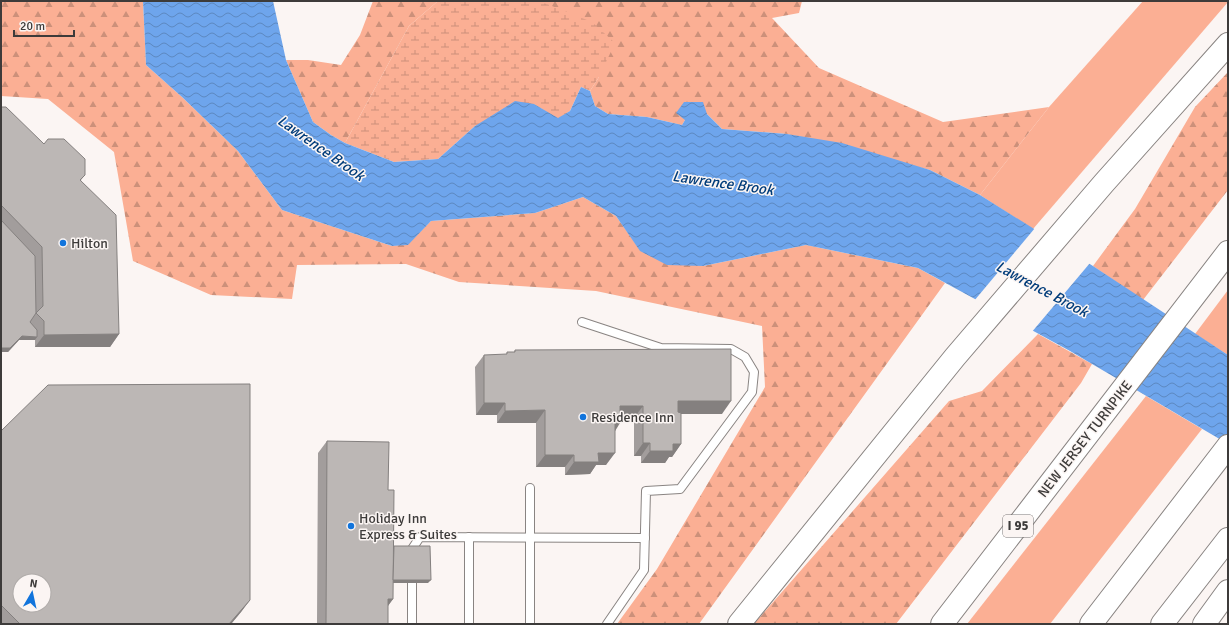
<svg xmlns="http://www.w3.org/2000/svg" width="1229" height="625" font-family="Signika,sans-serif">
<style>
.green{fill:#fbaf94}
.forest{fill:url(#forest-firs)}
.wetland{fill:url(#wetland-marsh)}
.water{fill:url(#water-waves)}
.pier{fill:#fbf5f3}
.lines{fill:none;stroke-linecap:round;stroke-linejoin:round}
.service-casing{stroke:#898482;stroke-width:10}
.motorway-casing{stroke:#898482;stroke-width:24}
.service{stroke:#fff;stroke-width:8}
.motorway{stroke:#fff;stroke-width:22}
.wall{fill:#a29d9c}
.shaded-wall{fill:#84807f}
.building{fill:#bcb7b5;stroke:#84807f;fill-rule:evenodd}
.poi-dot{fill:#1174dc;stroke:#fbf5f3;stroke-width:1.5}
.labels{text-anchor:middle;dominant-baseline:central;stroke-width:3;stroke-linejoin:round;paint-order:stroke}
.shield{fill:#fbf5f3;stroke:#767372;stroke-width:1}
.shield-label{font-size:13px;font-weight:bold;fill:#3d3b3a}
.poi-label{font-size:14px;fill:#3d3b3a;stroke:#fbf5f3;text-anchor:start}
.street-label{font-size:14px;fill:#3d3b3a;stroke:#fbf5f3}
.water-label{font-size:15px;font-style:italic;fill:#003c7a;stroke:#fbf5f3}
</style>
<defs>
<pattern id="forest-firs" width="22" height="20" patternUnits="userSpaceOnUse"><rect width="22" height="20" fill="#fbaf94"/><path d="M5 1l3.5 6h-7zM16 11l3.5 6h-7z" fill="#cc907a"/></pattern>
<pattern id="wetland-marsh" width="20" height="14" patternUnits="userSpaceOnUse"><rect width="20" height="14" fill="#fbaf94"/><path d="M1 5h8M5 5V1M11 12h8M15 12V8" fill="none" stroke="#cc907a"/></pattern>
<pattern id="water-waves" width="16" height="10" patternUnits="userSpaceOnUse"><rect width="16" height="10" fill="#6ea5ec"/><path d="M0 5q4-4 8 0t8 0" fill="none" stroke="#5c88c0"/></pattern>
</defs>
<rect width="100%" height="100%" fill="#fbf5f3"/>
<g class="green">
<polygon points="1143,1 1228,1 1228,2 1033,229 980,195 1049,107"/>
<polygon points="1228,290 1228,355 1195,334"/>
<polygon points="1146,396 1202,429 1050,624 967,624"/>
</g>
<g class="forest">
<polygon points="1,1 143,1 146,65 182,97 238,151 282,210 392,246 408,244 431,221 535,213 583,197 616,216 640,250 703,266 806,245 918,268 945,283 699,624 617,624 657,569 765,387 762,326 596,291 459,282 406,264 297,265 292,299 211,295 133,261 114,152 48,99 1,96"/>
<polygon points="373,1 438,1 409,26 345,143 331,135 313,122 286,60 308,60 341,65 360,35"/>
<polygon points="534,1 802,1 799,13 772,18 819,68 943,122 1049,107 980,195 930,170 787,134 722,129 707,114 685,120 682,125 647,117 608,114 595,106 590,91 599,77"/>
<polygon points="1228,72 1228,190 1143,300 1093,266 1135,209 1195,107"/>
<polygon points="1038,334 1092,364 1081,383 896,624 754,624 949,401 982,391"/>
</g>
<polygon class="wetland" points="438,1 534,1 547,4 592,22 615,43 599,77 590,91 581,87 570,111 558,119 534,104 475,126 438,159 394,162 345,143 409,26"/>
<polygon class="water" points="143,1 273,1 286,60 313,122 331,135 345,143 394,162 438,159 475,126 515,101 534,104 558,118 570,111 581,87 590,91 595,106 608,114 647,117 682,125 685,120 676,113 684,102 703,102 707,114 722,129 787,134 842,143 930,170 980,195 1093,266 1228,355 1228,444 1070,351 918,268 806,245 703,266 667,265 640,251 616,216 583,197 535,213 431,221 408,245 392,246 282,210 238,151 182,97 146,65"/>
<polygon class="pier" points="1035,228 1090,263 1031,333 974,301"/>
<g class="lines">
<g class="service-casing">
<g id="service">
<polyline points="582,322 661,348 731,349 745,357 754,372 752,392 680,489 646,491 644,570 607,624"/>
<polyline points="412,549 420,537 645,538"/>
<polyline points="412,583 412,624"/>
<polyline points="469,624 469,537"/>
<polyline points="530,624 530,488"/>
</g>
</g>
<g class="motorway-casing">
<g id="motorway">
<polyline points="739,624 955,357 1104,183 1228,44"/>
<polyline points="942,624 1228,252"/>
<polyline points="1091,624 1228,446"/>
<polyline points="1162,624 1228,539"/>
<polyline points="1204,624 1228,591"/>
</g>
</g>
<use href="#service" class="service"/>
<use href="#motorway" class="motorway"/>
</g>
<g class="wall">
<polygon points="1,107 44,144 85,175 81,180 119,334 110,347 35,347 35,340 19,340 8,352 1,352"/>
<polygon points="515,350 722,414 681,414 681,444 672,457 669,457 665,463 641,463 641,456 634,456 634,418 620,418 615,431 606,465 596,465 590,474 565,475 565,467 536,467 536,423 497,423 497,415 476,415 475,367 484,355 506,355 507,352 514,352"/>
<polygon points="1,431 250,600 241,612 231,624 1,624"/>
<polygon points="327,441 388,490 394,546 428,583 393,583 393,599 388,606 388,624 317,624 318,453"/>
</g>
<g class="shaded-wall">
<polygon points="119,334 110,347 35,347 44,335"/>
<polygon points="22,336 37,337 35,340 19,340 8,352 1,352 1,348"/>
<polygon points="678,401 731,401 722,414 669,414"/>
<polygon points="484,403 505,403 497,415 476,415"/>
<polygon points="620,406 643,406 634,418 611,418"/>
<polygon points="545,410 536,423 497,423 505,411"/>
<polygon points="615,423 620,423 612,436"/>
<polygon points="643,443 650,443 641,456 634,456"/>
<polygon points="673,444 681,444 672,457 669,457 665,463 641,463 650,451"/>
<polygon points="598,453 615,453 606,465 596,465 590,474 565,475 574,462"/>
<polygon points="545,455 574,455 565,467 536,467"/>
<polygon points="387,580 431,580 428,583 385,583"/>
<polygon points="388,599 393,599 384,611"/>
<polygon points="250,600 241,612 231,624 229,624"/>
</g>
<g class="building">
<polygon points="1,107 6,107 44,144 48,139 64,139 85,159 85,175 80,180 116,215 119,334 44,335 44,321 36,313 43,306 42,247 1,205"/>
<polygon points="1,220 35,256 36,313 30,322 37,330 37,337 22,336 10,348 1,348"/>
<polygon points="731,349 731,401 678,401 678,412 681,413 681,444 673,444 673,451 650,451 650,443 643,443 643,406 620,406 620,423 615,423 615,453 598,453 599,462 574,462 574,455 545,455 545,410 505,411 505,403 484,403 484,355 507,354 507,352 515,352 515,350"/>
<path d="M 250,384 L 250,600 L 229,624 L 20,624 L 1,605 L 1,431 L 48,385 ZM 20,581 L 44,581 L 44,605 L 20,605 Z"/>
<polygon points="327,441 389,442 388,490 394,490 393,599 388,599 388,624 326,624"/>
<polygon points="394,546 430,546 431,580 393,580"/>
</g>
<g class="poi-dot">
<circle cx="63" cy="243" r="4"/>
<circle cx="583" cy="417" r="4"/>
<circle cx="351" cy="526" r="4"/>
</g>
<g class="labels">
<rect class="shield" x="1003" y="515" width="30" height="22" rx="3"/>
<g class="shield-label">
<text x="1018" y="526">I 95</text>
</g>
<g class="poi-label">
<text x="71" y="243">Hilton</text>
<text x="591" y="417">Residence Inn</text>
<text x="359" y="518">Holiday Inn<tspan x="359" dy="16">Express &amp; Suites</tspan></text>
</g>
<g class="street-label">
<text transform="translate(1085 439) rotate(-52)">NEW JERSEY TURNPIKE</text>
</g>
<g class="water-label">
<text transform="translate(321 148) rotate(35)">Lawrence Brook</text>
<text transform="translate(723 183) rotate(8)">Lawrence Brook</text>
<text transform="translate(1042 289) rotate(28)">Lawrence Brook</text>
</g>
</g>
<rect width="1229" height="625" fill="none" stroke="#3d3b3a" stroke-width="4"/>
<g transform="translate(32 593) rotate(9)"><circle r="19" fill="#fbf5f3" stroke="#afaba9"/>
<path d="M0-3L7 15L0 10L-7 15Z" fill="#1174dc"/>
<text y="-6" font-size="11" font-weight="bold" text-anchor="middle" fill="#3d3b3a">N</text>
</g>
<path d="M14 30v6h60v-6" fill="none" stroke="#3d3b3a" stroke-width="2"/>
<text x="20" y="30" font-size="12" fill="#3d3b3a" stroke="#fbf5f3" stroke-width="3" paint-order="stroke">20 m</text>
</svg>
